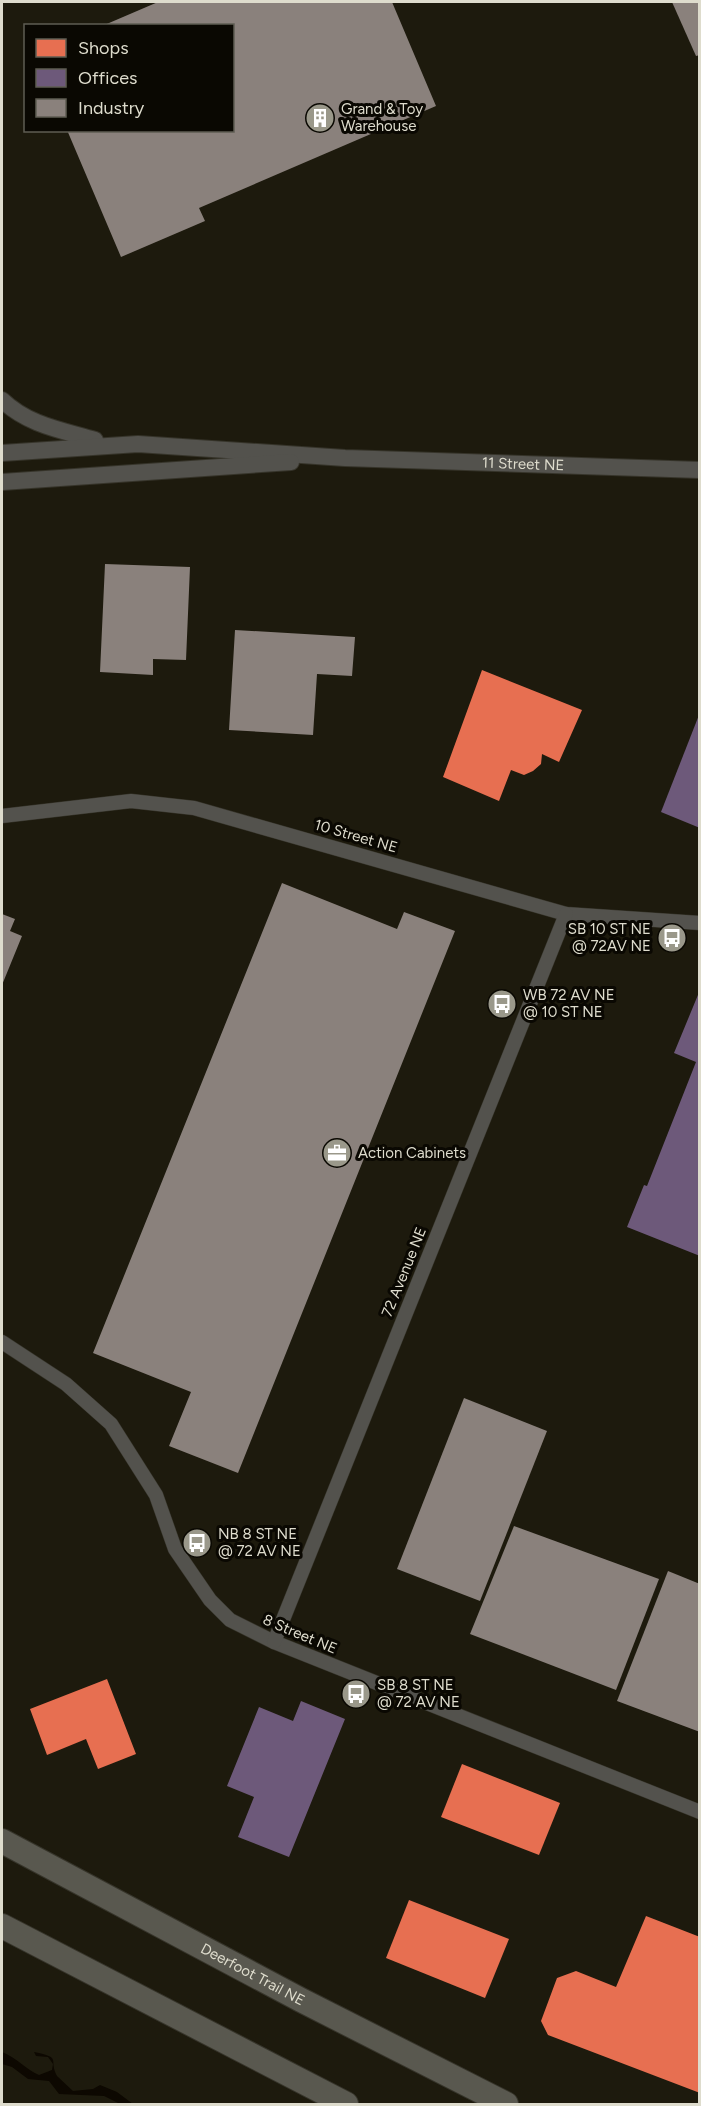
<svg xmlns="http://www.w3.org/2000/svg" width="701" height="2106" font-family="Figtree,sans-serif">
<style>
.water{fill:#0d0801}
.shops{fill:#e76f51}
.offices{fill:#6d597a}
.industry{fill:#8a817c}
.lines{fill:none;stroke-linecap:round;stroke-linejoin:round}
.minor-casing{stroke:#36342a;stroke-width:15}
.tertiary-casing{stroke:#36342a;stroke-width:18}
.motorway-casing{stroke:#36342a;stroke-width:26}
.minor{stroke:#53524d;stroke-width:14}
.tertiary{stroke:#53524d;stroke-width:16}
.motorway{stroke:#59584f;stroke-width:24}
.labels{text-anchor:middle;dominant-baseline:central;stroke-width:6;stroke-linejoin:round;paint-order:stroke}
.poi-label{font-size:15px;fill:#dedccd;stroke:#0a0802;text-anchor:start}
.street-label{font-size:15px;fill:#dedccd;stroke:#0a0802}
</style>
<rect width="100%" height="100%" fill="#1d1a0d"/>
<path class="water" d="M 2,2052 C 17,2058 28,2071 39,2075 L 52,2070 L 53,2064 L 48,2057 L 36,2056 L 34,2052 C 63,2058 48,2059 57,2076 L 73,2091 L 93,2089 L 100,2085 L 117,2092 L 133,2104 L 120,2104 L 104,2096 L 59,2094 L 49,2081 L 28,2079 L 12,2067 L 2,2064 Z"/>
<g class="shops">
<polygon points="482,670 582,710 559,762 542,754 541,764 533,771 524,775 511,770 499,801 443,777"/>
<polygon points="107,1679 136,1754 98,1769 86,1739 47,1755 30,1709"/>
<polygon points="462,1764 560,1803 539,1855 441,1817"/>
<polygon points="409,1900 509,1939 485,1998 386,1958"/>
<polygon points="646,1916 700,1937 700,2093 548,2035 541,2021 557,1978 576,1971 616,1987"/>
</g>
<g class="offices">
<polygon points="699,715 700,715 700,828 661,812"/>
<polygon points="700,990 700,1256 627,1227 644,1185 647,1186 696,1062 674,1053"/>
<polygon points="301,1701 345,1719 289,1857 238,1837 254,1797 227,1786 259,1707 293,1721"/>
</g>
<g class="industry">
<polygon points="158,2 392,2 436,106 199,208 205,221 121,257 67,130 232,130 232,26 102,26"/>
<polygon points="672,2 700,2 700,55 696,56"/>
<polygon points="105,564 190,567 186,660 153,659 153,675 100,672"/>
<polygon points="235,630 355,637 352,676 317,674 313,735 229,730"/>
<polygon points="282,883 397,929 404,912 455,931 238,1473 169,1446 191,1392 93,1353"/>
<polygon points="2,914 15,919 10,931 22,936 2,985"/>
<polygon points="464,1398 547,1431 480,1601 397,1569"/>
<polygon points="514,1526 659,1579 616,1690 470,1634"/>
<polygon points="668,1571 700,1584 700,1732 617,1701"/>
</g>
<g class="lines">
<g class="minor-casing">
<g id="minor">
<polyline points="2,816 131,801 194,808 566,914 700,923"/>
<polyline points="2,1342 66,1384 111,1424 156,1495 175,1549 210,1600 230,1620 274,1642 700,1812"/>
<polyline points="274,1642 566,914"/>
</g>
</g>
<g class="tertiary-casing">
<g id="tertiary">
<path d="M 2,400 C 28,425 61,430 95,440"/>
<path id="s1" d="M 2,453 L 138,444 L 345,458 L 700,470"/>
<polyline points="2,482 291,462"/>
</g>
</g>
<g class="motorway-casing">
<g id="motorway">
<path id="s2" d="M 2,1841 L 301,2000 L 506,2104"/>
<polyline points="2,1926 346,2104"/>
</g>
</g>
<use href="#minor" class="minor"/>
<use href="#tertiary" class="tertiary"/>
<use href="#motorway" class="motorway"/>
</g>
<defs>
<g id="building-disc" transform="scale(1.5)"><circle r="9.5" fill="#9a988a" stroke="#0a0802"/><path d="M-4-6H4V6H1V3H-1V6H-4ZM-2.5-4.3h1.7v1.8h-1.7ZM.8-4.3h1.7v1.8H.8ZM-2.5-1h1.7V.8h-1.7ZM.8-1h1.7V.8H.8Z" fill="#fff"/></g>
<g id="bus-disc" transform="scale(1.5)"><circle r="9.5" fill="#9a988a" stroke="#0a0802"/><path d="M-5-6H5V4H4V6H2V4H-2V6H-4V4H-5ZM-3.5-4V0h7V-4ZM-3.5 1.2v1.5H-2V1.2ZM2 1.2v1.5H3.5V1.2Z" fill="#fff"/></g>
<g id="office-disc" transform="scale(1.5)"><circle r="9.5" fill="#9a988a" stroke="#0a0802"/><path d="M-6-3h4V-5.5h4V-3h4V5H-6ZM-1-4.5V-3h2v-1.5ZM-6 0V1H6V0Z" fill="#fff"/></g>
</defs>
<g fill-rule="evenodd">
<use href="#building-disc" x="320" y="118"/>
<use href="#bus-disc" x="672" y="938"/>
<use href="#bus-disc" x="502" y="1004"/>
<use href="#office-disc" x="337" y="1153"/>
<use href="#bus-disc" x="197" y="1543"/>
<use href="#bus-disc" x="356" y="1694"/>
</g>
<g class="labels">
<g class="poi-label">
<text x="341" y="109">Grand &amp; Toy<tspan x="341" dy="17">Warehouse</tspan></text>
<text x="651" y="929" text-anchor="end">SB 10 ST NE<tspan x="651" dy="17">@ 72AV NE</tspan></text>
<text x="523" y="995">WB 72 AV NE<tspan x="523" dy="17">@ 10 ST NE</tspan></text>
<text x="358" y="1153">Action Cabinets</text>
<text x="218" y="1534">NB 8 ST NE<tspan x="218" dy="17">@ 72 AV NE</tspan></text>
<text x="377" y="1685">SB 8 ST NE<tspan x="377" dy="17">@ 72 AV NE</tspan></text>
</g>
<g class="street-label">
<text stroke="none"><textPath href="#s1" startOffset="522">11 Street NE</textPath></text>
<text transform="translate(356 836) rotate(16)">10 Street NE</text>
<text transform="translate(404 1272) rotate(-68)">72 Avenue NE</text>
<text transform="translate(300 1634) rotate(23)">8 Street NE</text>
<text stroke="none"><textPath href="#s2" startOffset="284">Deerfoot Trail NE</textPath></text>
</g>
</g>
<rect width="701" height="2106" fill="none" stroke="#dedccd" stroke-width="6"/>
<rect x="24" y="24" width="210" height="108" fill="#0a0802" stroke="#5f5d53" stroke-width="1.5"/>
<rect x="36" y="39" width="30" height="18" fill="#e76f51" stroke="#5f5d53" stroke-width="1.5"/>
<text x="78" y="54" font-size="18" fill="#dedccd">Shops</text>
<rect x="36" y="69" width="30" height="18" fill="#6d597a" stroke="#5f5d53" stroke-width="1.5"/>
<text x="78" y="84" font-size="18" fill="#dedccd">Offices</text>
<rect x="36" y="99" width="30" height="18" fill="#8a817c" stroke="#5f5d53" stroke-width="1.5"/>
<text x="78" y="114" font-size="18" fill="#dedccd">Industry</text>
</svg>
